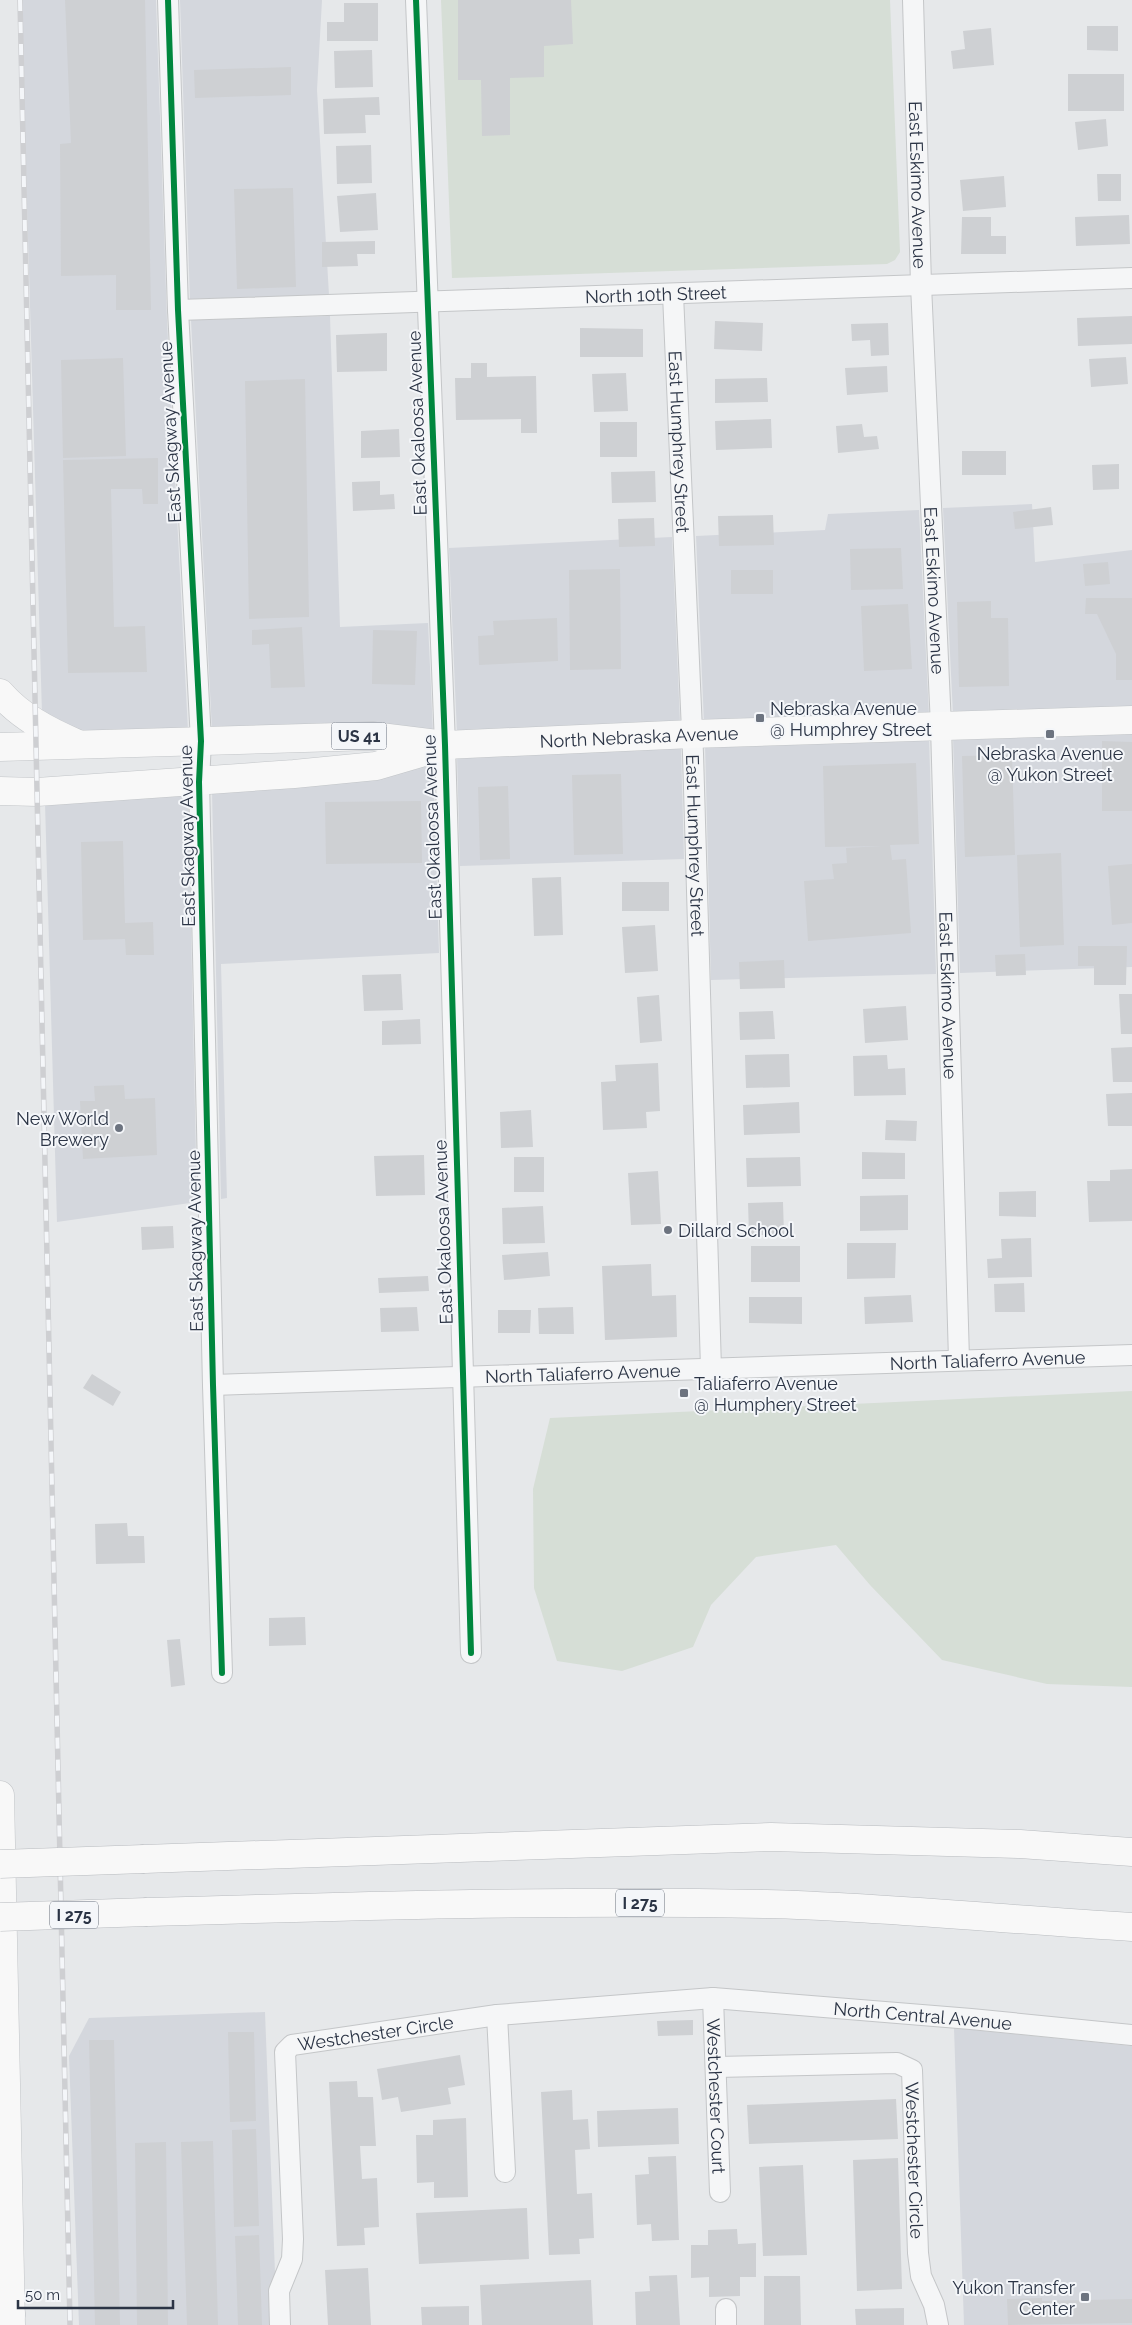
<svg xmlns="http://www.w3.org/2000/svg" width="1132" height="2325" font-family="Raleway,sans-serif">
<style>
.built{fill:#d4d7dd}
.green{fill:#d6ded6}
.building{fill:#ced0d3}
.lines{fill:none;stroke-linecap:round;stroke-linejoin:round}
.minor-casing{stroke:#c4c6c8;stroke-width:22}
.primary-casing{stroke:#c2c5c8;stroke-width:29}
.motorway-casing{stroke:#b8bbbf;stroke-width:29}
.minor{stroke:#f5f6f7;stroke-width:20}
.primary{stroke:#f8f8f8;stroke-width:28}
.motorway{stroke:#f8f8f8;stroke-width:28}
.rail-casing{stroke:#cecfd2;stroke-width:5.5}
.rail{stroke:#f4f6f9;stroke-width:4;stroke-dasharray:11;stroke-linecap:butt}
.motorway-bridge-casing{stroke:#b8bbbf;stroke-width:29;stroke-linecap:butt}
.motorway-bridge{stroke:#f8f8f8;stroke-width:28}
.cycleway-casing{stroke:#f4f6f9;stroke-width:9}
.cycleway{stroke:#00873e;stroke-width:6}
.poi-dot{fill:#6c737f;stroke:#f4f6f9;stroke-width:2}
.labels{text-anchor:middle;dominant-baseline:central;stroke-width:4;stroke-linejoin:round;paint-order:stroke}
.shield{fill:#f4f6f9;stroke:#676e7b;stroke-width:1}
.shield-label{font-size:16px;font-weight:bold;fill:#2b3445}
.street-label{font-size:18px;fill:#2b3445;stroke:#f4f6f9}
.poi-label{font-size:18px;fill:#2b3445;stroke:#f4f6f9;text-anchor:start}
</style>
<rect width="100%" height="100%" fill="#e6e8ea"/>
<g class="built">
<polygon points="21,0 156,0 167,321 188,731 85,735 42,714"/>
<polygon points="180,0 322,0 317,90 329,295 190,299"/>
<polygon points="330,316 340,627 428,623 433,733 212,730 191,320"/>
<polygon points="1032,504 1035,562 1132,550 1132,709 953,715 943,508"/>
<polygon points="919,510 929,716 704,723 696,536 825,530 828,514"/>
<polygon points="672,537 680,723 457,734 449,548"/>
<polygon points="1132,731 1132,967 960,973 953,736"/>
<polygon points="929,737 936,974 711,980 705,744"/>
<polygon points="681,745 684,859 460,866 457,755"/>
<polygon points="433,760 439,953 221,964 227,1198 221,1199 212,791"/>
<polygon points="188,793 197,1202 57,1222 45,803"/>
<polygon points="265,2012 277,2325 79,2325 69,2056 89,2018"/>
<polygon points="954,2028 1132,2046 1132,2325 964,2325"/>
</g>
<g class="green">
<polygon points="441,0 890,0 900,252 895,260 887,264 452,278"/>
<polygon points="1132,1391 1132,1687 1047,1684 942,1660 870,1585 836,1545 756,1557 711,1605 693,1647 622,1671 557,1661 534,1588 533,1489 550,1418"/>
</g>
<g class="building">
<polygon points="65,0 145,0 151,310 116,310 116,275 61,276 60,144 71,143"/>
<polygon points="458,0 571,0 573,44 544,46 544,77 510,78 510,135 482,136 481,80 458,80"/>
<polygon points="344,3 378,3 378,41 327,41 327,22 344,22"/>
<polygon points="1087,26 1118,26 1118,51 1087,50"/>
<polygon points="991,28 994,65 953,69 951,51 965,49 963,31"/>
<polygon points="372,50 373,87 335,88 334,51"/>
<polygon points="291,67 291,95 195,98 194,70"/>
<rect x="1068" y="74" width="56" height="37"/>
<polygon points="379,97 380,115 365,115 366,133 324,134 323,99"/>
<polygon points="1106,119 1108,146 1078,150 1075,122"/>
<polygon points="371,145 372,183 337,184 336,146"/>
<polygon points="1097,174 1121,174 1121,201 1098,201"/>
<polygon points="1004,176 1006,207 963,211 960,180"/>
<polygon points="293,188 296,287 237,289 234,189"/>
<polygon points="376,193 378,230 340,232 337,196"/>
<polygon points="1129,215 1130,244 1076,246 1075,217"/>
<polygon points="962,217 991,217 991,236 1006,236 1006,254 961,254"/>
<polygon points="375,241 375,254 357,254 358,266 322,267 322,242"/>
<polygon points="1132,316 1132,344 1078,346 1077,318"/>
<polygon points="715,321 763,323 762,351 714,349"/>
<polygon points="888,323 889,355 871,356 870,340 852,341 851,324"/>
<polygon points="580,328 643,329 643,357 580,357"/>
<polygon points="387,333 387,371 337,372 336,335"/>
<polygon points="1126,357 1128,384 1091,387 1089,359"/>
<polygon points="123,358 126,456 63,458 61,360"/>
<polygon points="471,363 487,363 487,377 536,376 537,433 521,433 521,419 456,420 455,378 471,378"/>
<polygon points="887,366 888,392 847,395 845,368"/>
<polygon points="626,373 628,411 594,412 592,374"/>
<polygon points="767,378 768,402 715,403 715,379"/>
<polygon points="305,379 309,617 249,619 245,381"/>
<polygon points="771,419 772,448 716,450 715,421"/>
<rect x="600" y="422" width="37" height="35"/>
<polygon points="862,424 864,437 877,436 879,449 838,453 836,426"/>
<polygon points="399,429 400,457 361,458 361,431"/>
<rect x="962" y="451" width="44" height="24"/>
<polygon points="158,458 158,504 143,504 142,489 111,489 114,627 145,626 147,672 68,673 63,460"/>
<polygon points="1119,464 1119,489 1093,490 1092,465"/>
<polygon points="655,471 656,502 612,503 611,472"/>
<polygon points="380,481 380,495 394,494 395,509 353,511 352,482"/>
<polygon points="1051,507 1053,525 1015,529 1013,512"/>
<polygon points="773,515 774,545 719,546 718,516"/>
<polygon points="654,518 655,546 619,547 618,519"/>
<polygon points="901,548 903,589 851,590 850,549"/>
<polygon points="1108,562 1110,584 1085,586 1083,564"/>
<polygon points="620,569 621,669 570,670 569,570"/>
<rect x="731" y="570" width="42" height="24"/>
<polygon points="1086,598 1132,598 1132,680 1116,680 1116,654 1097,614 1085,614"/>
<polygon points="991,601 991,618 1008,618 1009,686 959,687 957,602"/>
<polygon points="908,604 912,669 864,671 861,606"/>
<polygon points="557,618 558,661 479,665 478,636 494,635 493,621"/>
<polygon points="302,627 305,687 271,688 269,644 252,645 252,630"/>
<polygon points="373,630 417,631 415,685 372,684"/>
<polygon points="1102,741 1132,742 1132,811 1102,811"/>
<polygon points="1012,755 1015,855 965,857 962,756"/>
<polygon points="916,763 919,844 890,845 892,860 906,859 911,933 808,941 804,881 834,879 832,864 847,863 846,848 882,846 825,847 823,766"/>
<polygon points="621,774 623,854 574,855 572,775"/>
<polygon points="508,786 510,859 480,860 478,787"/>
<polygon points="421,801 422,863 326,864 325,802"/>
<polygon points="123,841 125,923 153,922 154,955 126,955 125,939 83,940 81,842"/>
<polygon points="1061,853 1064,945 1020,947 1017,855"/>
<polygon points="1132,864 1132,923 1112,925 1108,866"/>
<polygon points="561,877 563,935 534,936 532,878"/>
<rect x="622" y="882" width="47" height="29"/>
<polygon points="655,925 658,971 625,973 622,927"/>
<polygon points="1078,946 1127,946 1126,985 1094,985 1094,966 1078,966"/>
<polygon points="1025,954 1026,975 996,976 995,955"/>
<polygon points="784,960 785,988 740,989 739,962"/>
<polygon points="401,974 403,1010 364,1011 362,975"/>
<polygon points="1119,994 1132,994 1132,1034 1121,1034"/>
<polygon points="659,995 662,1041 640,1043 637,997"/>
<polygon points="906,1006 908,1040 865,1043 863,1009"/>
<polygon points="773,1011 775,1039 740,1040 739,1012"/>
<polygon points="420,1019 421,1044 382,1045 382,1021"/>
<polygon points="1132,1047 1132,1082 1113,1082 1111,1048"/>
<polygon points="789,1054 790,1087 746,1088 745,1055"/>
<polygon points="887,1055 888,1069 905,1068 906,1095 854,1096 853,1056"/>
<polygon points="658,1063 660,1111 646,1112 647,1128 603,1130 601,1082 616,1081 615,1065"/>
<polygon points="124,1085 125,1099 155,1098 157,1155 83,1159 80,1101 95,1101 94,1086"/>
<polygon points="1132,1093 1132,1126 1108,1126 1106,1094"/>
<polygon points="799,1102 800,1133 744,1135 743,1105"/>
<polygon points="531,1110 533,1147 501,1148 500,1112"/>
<polygon points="886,1120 917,1121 916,1141 885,1140"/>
<polygon points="862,1152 905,1153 905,1179 862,1179"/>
<polygon points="424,1155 425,1195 376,1196 374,1156"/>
<rect x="514" y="1157" width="30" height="35"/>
<polygon points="800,1157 801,1186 747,1187 746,1158"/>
<polygon points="1132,1169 1132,1221 1089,1222 1087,1181 1110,1181 1110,1170"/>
<polygon points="658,1171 661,1224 631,1225 628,1173"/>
<polygon points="1036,1191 1036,1217 999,1216 999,1192"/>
<polygon points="908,1195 908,1230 860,1231 860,1196"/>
<polygon points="783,1202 784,1235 749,1235 748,1203"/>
<polygon points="543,1206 545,1243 503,1244 502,1208"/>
<polygon points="173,1226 174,1248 142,1250 141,1227"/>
<polygon points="1031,1238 1032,1277 988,1278 987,1259 1002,1258 1001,1239"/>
<polygon points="847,1243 896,1243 895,1278 847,1279"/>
<rect x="751" y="1246" width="49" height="36"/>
<polygon points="548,1252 550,1276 504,1280 502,1255"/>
<polygon points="651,1264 652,1296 676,1295 677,1337 605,1340 602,1266"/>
<polygon points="428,1276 429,1291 379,1293 378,1278"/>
<polygon points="1024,1283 1025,1312 995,1312 994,1284"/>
<polygon points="911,1295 913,1322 865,1324 864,1297"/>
<polygon points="749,1297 802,1297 802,1324 749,1323"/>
<polygon points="417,1307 419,1331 381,1332 380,1308"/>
<polygon points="573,1307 574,1334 539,1334 538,1308"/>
<polygon points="498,1310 531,1310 530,1333 498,1333"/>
<polygon points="92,1374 121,1392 113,1406 83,1388"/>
<polygon points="127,1523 128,1536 144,1536 145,1563 96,1564 95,1524"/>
<polygon points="305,1617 306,1645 269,1646 269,1618"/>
<polygon points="180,1639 185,1685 171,1687 167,1640"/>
<polygon points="693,2020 693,2035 658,2036 657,2021"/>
<polygon points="228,2032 254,2032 256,2121 230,2122"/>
<polygon points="89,2040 114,2040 120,2325 95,2325"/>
<polygon points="460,2055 465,2085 448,2088 451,2104 401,2112 398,2097 382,2100 377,2069"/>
<polygon points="357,2081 358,2097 373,2097 376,2146 360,2146 362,2179 377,2178 379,2227 364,2228 365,2245 337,2246 329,2082"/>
<polygon points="572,2090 573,2120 588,2119 590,2149 575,2150 577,2194 592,2193 594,2238 579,2239 580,2254 549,2255 541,2092"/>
<polygon points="896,2099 898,2139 749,2144 747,2105"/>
<polygon points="678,2108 679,2144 598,2147 597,2111"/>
<polygon points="466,2118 468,2197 434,2198 434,2182 417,2183 416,2135 433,2135 433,2120"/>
<polygon points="256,2129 259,2226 234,2227 232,2130"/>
<polygon points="213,2141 218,2325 187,2325 181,2142"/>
<polygon points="166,2142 168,2325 137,2325 135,2143"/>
<polygon points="676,2156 679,2240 652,2241 651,2224 637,2225 635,2175 649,2174 648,2157"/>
<polygon points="898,2158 902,2289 857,2291 853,2160"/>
<polygon points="803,2165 807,2255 763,2256 759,2167"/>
<polygon points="527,2208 529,2259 419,2264 416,2213"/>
<polygon points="737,2229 738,2244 756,2243 756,2277 740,2277 740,2296 709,2297 709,2277 691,2278 691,2245 708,2245 708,2230"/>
<polygon points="259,2235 262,2325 238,2325 235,2236"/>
<polygon points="368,2268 371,2325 328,2325 325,2270"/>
<polygon points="677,2275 680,2325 636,2325 635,2292 650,2291 649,2276"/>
<polygon points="764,2276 800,2276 801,2325 764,2325"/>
<polygon points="591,2280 593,2325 482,2325 480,2285"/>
<polygon points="1042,2298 1042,2301 1132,2299 1132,2323 1008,2325 1007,2299"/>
<polygon points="469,2306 469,2325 422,2325 421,2307"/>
<polygon points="904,2308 904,2325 856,2325 855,2309"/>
</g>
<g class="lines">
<g class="minor-casing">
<g id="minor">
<polyline points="168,0 178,310 201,741 199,782 213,1385 222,1673"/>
<polyline points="416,0 445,745 471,1653"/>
<path id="s1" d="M 913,0 L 921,285 L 941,726 L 959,1360"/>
<path id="s2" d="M 673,294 L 693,754 L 711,1369"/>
<path id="s3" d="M 178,310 L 1132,278"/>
<path id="s4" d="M 213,1385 L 1132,1355"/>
<path id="s5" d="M 713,1998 L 720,2192"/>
<polyline points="497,2015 505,2172"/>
<path id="s6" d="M 716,2067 L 897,2063 L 912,2070 L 918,2253 L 921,2276 L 934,2305 L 938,2325"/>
<polyline points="726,2309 726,2325"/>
<path id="s7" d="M 280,2325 L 279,2291 L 292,2259 L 293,2239 L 285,2052 L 292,2045 L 497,2015 L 713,1998 L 971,2019 L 1132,2035"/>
</g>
</g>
<g class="primary-casing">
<g id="primary">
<path d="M 0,693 C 21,717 48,731 76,743"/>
<path id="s8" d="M 0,747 L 372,736 L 445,745 L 692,734 L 1132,720"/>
<polyline points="0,791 37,792 294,774 376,766 434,749"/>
<polyline points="0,1795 11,2325"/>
</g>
</g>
<g class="motorway-casing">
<g id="motorway">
<polyline points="144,1859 771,1837 1020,1844 1132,1852"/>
<path d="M 147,1912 C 354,1906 560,1900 766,1904 C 888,1907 1010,1920 1132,1927"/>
<polyline points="0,2315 11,2314"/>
</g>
</g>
<use href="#minor" class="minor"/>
<use href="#primary" class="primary"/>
<use href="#motorway" class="motorway"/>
<g class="rail-casing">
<polyline id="rail" points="20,0 70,2325"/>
</g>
<use href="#rail" class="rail"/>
<g class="motorway-bridge-casing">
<g id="motorway-bridge">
<polyline points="0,1864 144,1859"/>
<polyline points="0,1917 147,1912"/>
</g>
</g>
<use href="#motorway-bridge" class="motorway-bridge"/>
<g class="cycleway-casing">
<g id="cycleway">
<polyline points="168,0 178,310 201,741 199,782 213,1385 222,1673"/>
<polyline points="416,0 445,745 471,1653"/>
</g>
</g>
<use href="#cycleway" class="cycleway"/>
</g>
<g class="poi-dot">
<rect x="755" y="713" width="10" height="10" rx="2.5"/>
<rect x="1045" y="729" width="10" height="10" rx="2.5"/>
<circle cx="119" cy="1128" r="5"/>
<circle cx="668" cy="1230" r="5"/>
<rect x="679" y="1388" width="10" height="10" rx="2.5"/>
<rect x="1080" y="2292" width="10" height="10" rx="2.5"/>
</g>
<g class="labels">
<g class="shield">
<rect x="331.5" y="722.5" width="55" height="27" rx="4"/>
<rect x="616" y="1889.5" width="48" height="27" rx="4"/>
<rect x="50" y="1901.5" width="48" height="27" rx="4"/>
</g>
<g class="shield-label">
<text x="359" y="736">US 41</text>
<text x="640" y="1903">I 275</text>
<text x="74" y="1915">I 275</text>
</g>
<g class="street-label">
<text stroke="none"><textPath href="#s1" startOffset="185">East Eskimo Avenue</textPath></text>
<text stroke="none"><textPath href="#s3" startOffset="478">North 10th Street</textPath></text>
<text transform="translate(417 423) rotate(-92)">East Okaloosa Avenue</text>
<text transform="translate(170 432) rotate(-93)">East Skagway Avenue</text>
<text stroke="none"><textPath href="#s2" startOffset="148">East Humphrey Street</textPath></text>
<text stroke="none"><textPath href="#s1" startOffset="591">East Eskimo Avenue</textPath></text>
<text stroke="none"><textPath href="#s8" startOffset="640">North Nebraska Avenue</textPath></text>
<text transform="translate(432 827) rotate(-92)">East Okaloosa Avenue</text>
<text transform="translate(187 836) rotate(-91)">East Skagway Avenue</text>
<text stroke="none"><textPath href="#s2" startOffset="552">East Humphrey Street</textPath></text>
<text stroke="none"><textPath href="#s1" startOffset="996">East Eskimo Avenue</textPath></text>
<text transform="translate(443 1232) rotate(-92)">East Okaloosa Avenue</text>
<text transform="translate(195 1241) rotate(-91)">East Skagway Avenue</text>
<text stroke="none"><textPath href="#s4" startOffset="775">North Taliaferro Avenue</textPath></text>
<text stroke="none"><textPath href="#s4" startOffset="370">North Taliaferro Avenue</textPath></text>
<text stroke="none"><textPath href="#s7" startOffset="920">North Central Avenue</textPath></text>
<text stroke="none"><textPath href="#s7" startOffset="370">Westchester Circle</textPath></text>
<text stroke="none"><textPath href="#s5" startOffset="98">Westchester Court</textPath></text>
<text stroke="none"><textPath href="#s6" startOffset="288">Westchester Circle</textPath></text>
</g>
<g class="poi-label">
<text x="770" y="708">Nebraska Avenue<tspan x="770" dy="21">@ Humphrey Street</tspan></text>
<text x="1050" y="753" text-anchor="middle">Nebraska Avenue<tspan x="1050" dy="21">@ Yukon Street</tspan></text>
<text x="109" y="1118" text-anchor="end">New World<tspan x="109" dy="21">Brewery</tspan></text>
<text x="678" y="1230">Dillard School</text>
<text x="694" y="1383">Taliaferro Avenue<tspan x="694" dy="21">@ Humphery Street</tspan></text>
<text x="1075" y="2287" text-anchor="end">Yukon Transfer<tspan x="1075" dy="21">Center</tspan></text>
</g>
</g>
<path d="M18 2300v8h155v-8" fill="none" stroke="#2b3445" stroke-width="2.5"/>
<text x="25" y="2300" font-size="15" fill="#2b3445" stroke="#f4f6f9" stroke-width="4" paint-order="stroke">50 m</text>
</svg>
